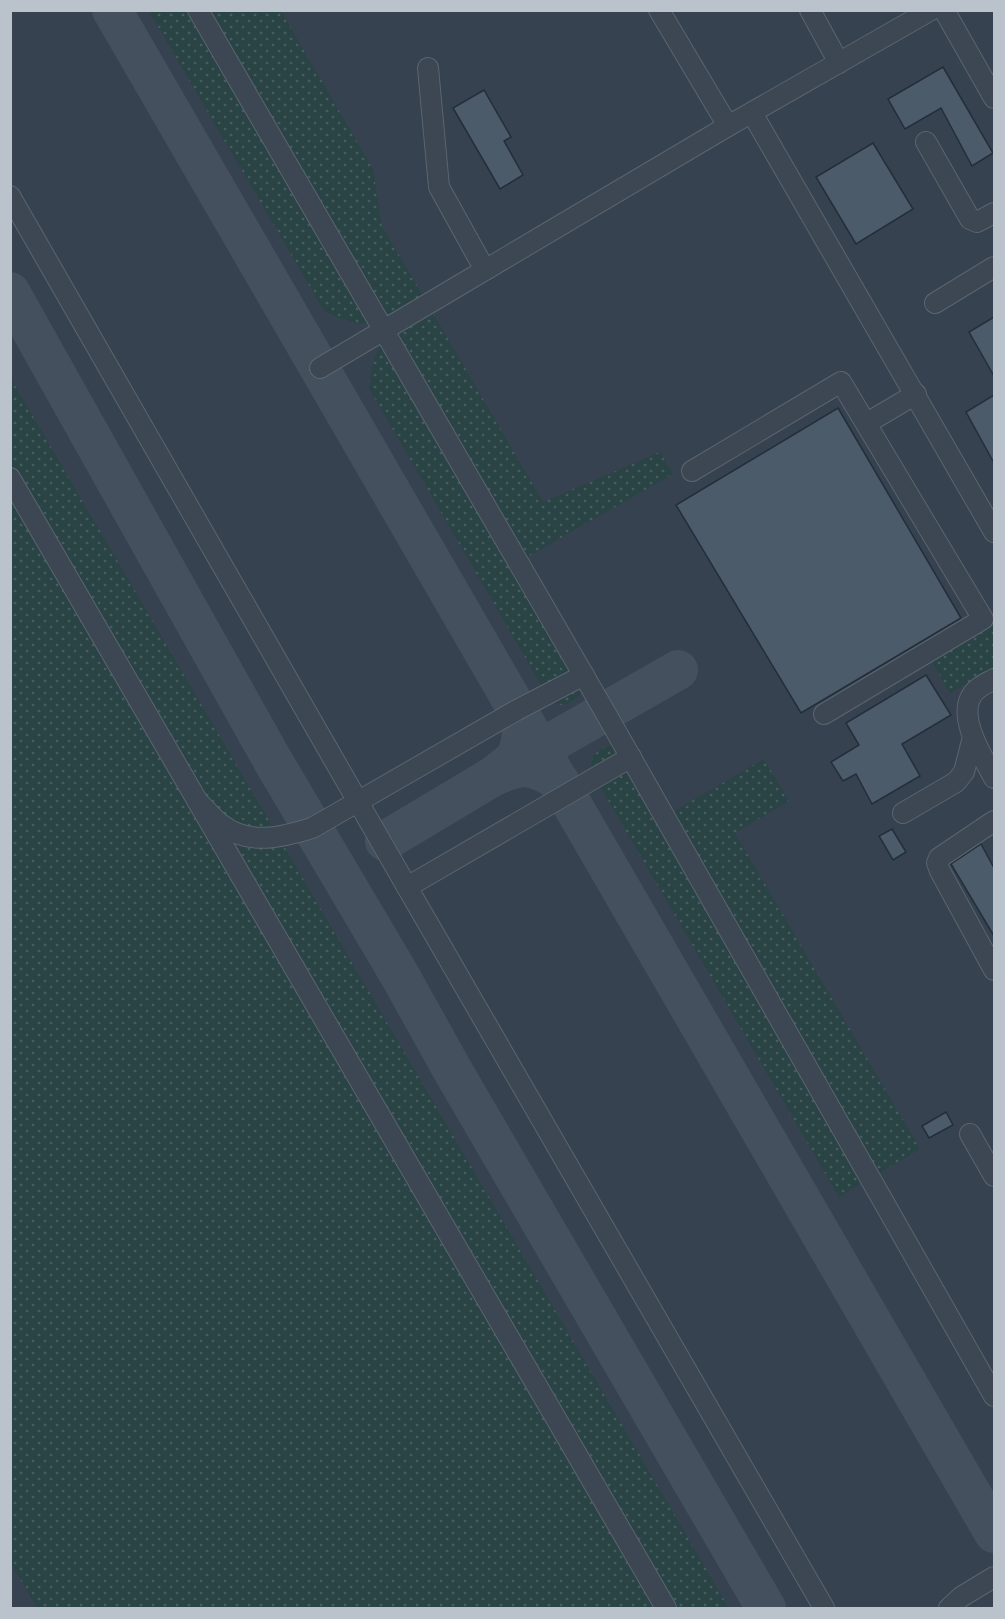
<svg xmlns="http://www.w3.org/2000/svg" width="1005" height="1619" font-family="'Fira Sans',sans-serif">
<style>
.airport{fill:#364250}
.grass{fill:url(#grass-dots)}
.lines{fill:none;stroke-linecap:round;stroke-linejoin:round}
.taxiway{stroke:#44505e;stroke-width:40}
.building{fill:#4c5b69;stroke:#232e3a;stroke-width:1.5}
.minor-casing{stroke:#5b6570;stroke-width:22}
.minor{stroke:#3c4753;stroke-width:20}
</style>
<defs>
<pattern id="grass-dots" width="8" height="8" patternUnits="userSpaceOnUse" patternTransform="scale(1.5)"><rect width="8" height="8" fill="#2a4344"/><path d="M2 2h.1M6 6h.1" fill="none" stroke="#475c5e" stroke-width="1.8" stroke-linecap="round"/></pattern>
</defs>
<rect width="100%" height="100%" fill="#283543"/>
<polygon class="airport" points="10,11 994,11 994,1608 11,1608"/>
<g class="grass">
<path d="M 149,11 L 281,11 L 373,169 L 382,227 L 424,297 C 383,321 370,335 324,311 Z"/>
<path d="M 433,313 L 543,502 L 660,452 L 673,474 L 529,556 L 525,561 L 587,688 C 581,694 570,705 561,705 C 559,705 554,703 551,702 L 369,388 C 371,375 372,358 380,347 C 391,332 417,322 433,313 Z"/>
<polygon points="10,377 729,1608 37,1608 10,1562"/>
<polygon points="992,626 994,628 994,669 950,693 931,660"/>
<polygon points="613,745 669,814 764,759 789,801 735,833 920,1149 839,1197 591,771 592,757 602,748"/>
</g>
<g class="lines">
<g class="taxiway">
<polyline points="112,10 994,1533"/>
<polyline points="10,292 273,761 399,974 453,1071 766,1608"/>
<path d="M 521,716 C 523,731 522,752 511,762 C 505,768 498,772 492,777 C 522,764 530,763 559,781"/>
<polyline points="540,749 678,670"/>
<polyline points="385,841 492,777"/>
</g>
</g>
<g class="building">
<polygon points="943,67 993,153 972,166 941,108 905,129 888,99"/>
<polygon points="484,90 511,137 504,141 523,175 500,189 453,108"/>
<polygon points="873,143 913,209 856,244 816,177"/>
<polygon points="994,317 994,376 969,332"/>
<polygon points="994,395 994,463 966,412"/>
<polygon points="838,408 961,618 801,713 676,505"/>
<polygon points="926,675 951,715 902,744 920,776 872,804 856,774 843,781 831,762 859,745 846,723"/>
<polygon points="892,829 906,852 893,860 879,836"/>
<polygon points="981,844 994,868 994,936 951,864"/>
<polygon points="946,1112 953,1125 929,1138 922,1126"/>
</g>
<g class="lines">
<g class="minor-casing">
<g id="minor">
<polyline points="198,10 605,712 994,1396"/>
<polyline points="659,10 728,126"/>
<polyline points="810,10 839,63"/>
<polyline points="944,10 994,98"/>
<polyline points="428,68 439,187 485,270 728,126 931,10"/>
<polyline points="752,113 994,532"/>
<polyline points="926,142 970,219 977,222 994,213"/>
<polyline points="10,196 407,887 824,1608"/>
<polyline points="935,303 994,267"/>
<polyline points="320,368 485,270"/>
<polyline points="867,423 916,394"/>
<polyline points="692,471 841,382 983,619 824,714"/>
<path d="M 10,478 L 198,802 C 206,809 213,819 222,825 C 249,846 283,837 312,828 L 517,710 L 584,675"/>
<path d="M 994,679 C 987,683 977,687 972,695 C 957,718 983,757 994,778"/>
<polyline points="198,802 666,1608"/>
<polyline points="903,813 956,782 964,772 973,737"/>
<polyline points="994,821 939,858 937,863 940,871 994,970"/>
<polyline points="407,887 631,757"/>
<polyline points="970,1134 994,1176"/>
<polyline points="949,1608 961,1597 994,1577"/>
</g>
</g>
<use href="#minor" class="minor"/>
</g>
<rect width="1005" height="1619" fill="none" stroke="#bac2cc" stroke-width="24"/>
</svg>
